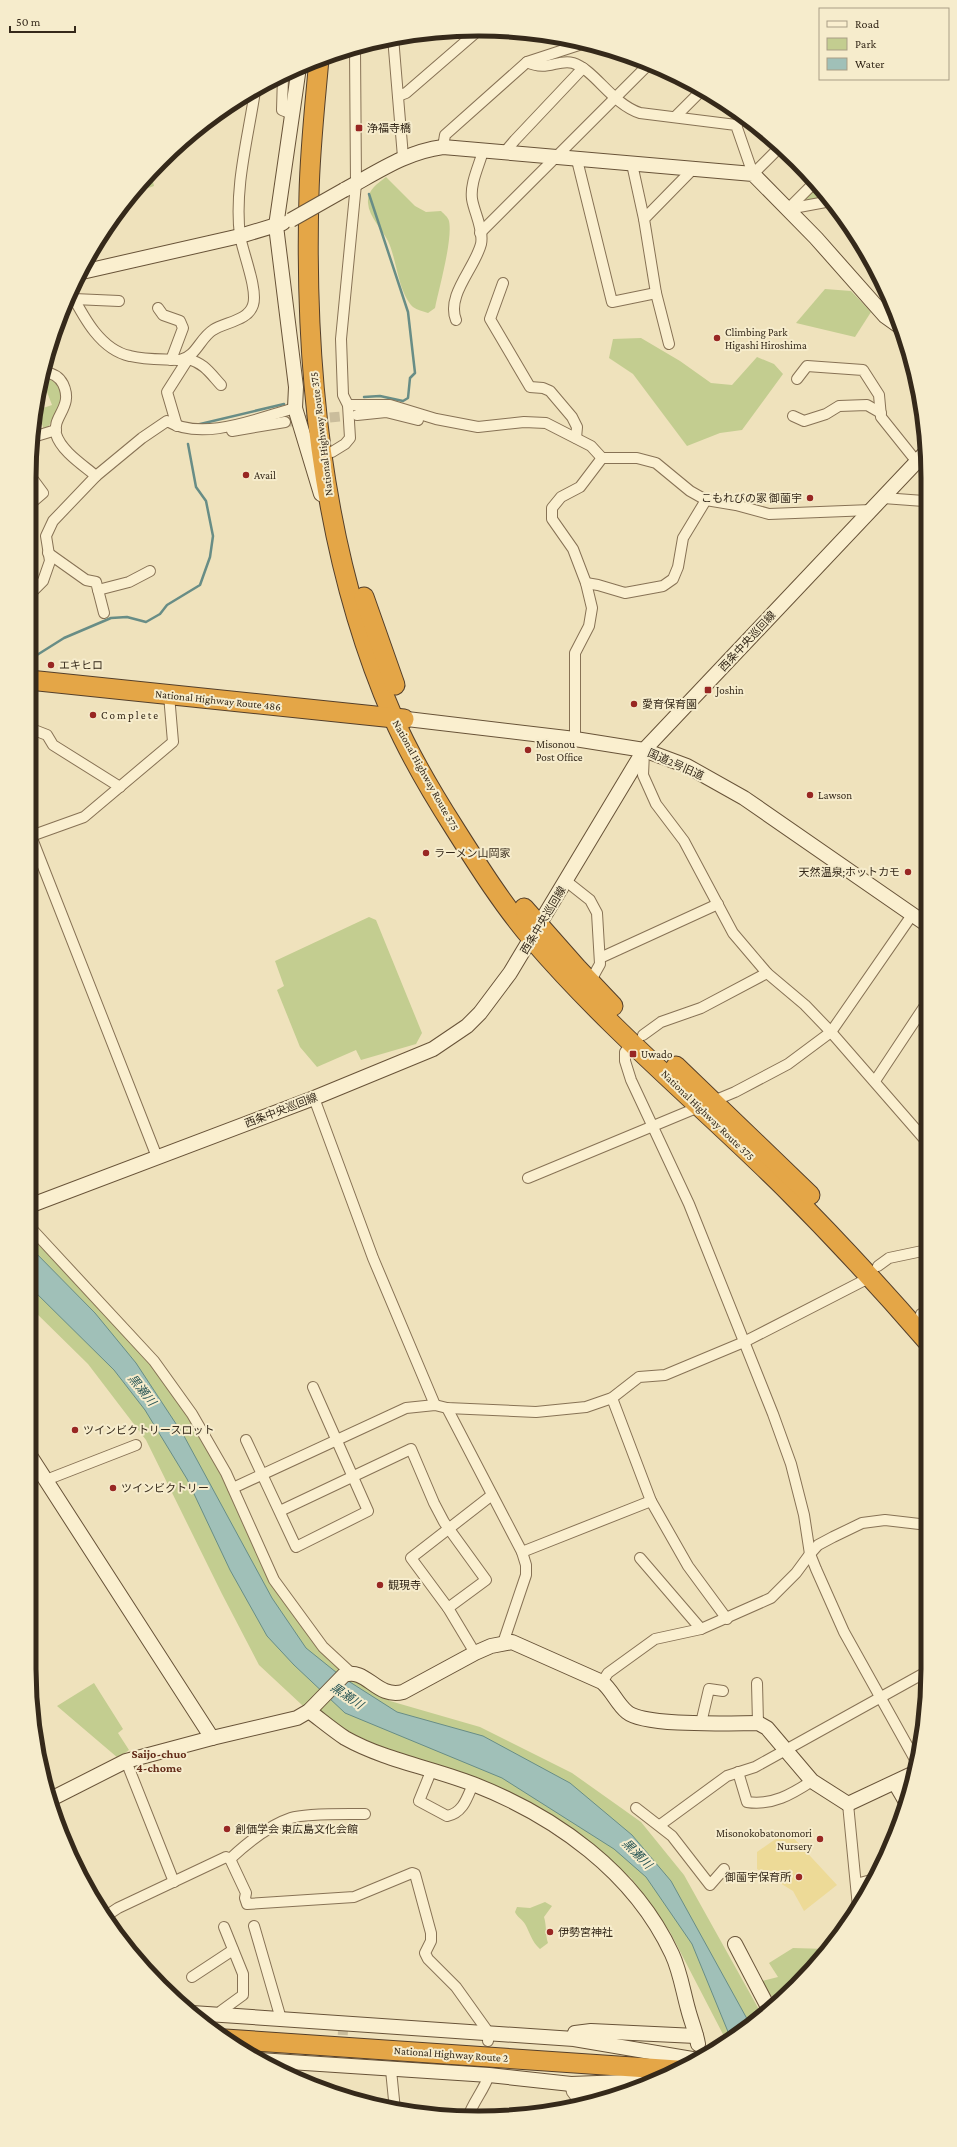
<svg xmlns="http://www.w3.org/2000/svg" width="957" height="2147" font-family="'Crimson Pro','Noto Sans JP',serif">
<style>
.green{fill:#c3cd90}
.sand{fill:#edda97}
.water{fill:#a0c0b8;stroke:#688d86}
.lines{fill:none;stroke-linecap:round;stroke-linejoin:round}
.stream{stroke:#688d86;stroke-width:2.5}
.street-tunnel{stroke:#cabd9c;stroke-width:10;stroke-dasharray:10 5;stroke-linecap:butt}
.street-casing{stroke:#877255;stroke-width:12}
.secondary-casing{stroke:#685338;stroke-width:16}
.highway-casing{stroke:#543f2a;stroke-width:21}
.street{stroke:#faefcf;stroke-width:10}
.secondary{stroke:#faefcf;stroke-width:14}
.highway{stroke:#e4a647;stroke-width:19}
.secondary-bridge-casing{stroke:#685338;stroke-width:16;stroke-linecap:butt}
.secondary-bridge{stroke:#faefcf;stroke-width:14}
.poi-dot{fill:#982723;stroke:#f6eccc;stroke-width:1.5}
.labels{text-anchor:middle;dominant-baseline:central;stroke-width:4;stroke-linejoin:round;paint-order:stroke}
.poi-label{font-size:11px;fill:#35291a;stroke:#f6eccc;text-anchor:start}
.street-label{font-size:11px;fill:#35291a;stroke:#f6eccc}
.water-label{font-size:12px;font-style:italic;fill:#295655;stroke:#f6eccc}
.neighbourhood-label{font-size:12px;font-weight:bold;fill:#632b18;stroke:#f6eccc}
.rim{fill:none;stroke:#35291a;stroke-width:5}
</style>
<rect width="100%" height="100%" fill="#efe2bc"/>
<g class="green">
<polygon points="151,173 154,186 134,193"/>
<path d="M 386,177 L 415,206 L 426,212 L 441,211 C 444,214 448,217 449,221 C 453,239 439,288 435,308 L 428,313 C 423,311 417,310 413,307 C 398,292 397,260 388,241 C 382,229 369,217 368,203 C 367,190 377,184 386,177 Z"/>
<polygon points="816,185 828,198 800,204"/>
<polygon points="825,289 851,291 871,312 855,337 796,323"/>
<polygon points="641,338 680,361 711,383 732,385 757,357 774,364 783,374 742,430 720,433 687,446 633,374 609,358 613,339"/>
<path d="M 43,375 C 47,378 53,380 56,384 C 68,398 55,416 47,429 L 44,430 L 37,410 L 52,405 L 47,392 L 40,382 Z"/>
<polygon points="369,917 376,920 422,1033 416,1044 361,1060 356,1050 317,1067 300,1047 277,990 284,986 275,961"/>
<polygon points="29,1236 73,1272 138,1344 196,1421 275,1586 303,1629 322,1649 358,1682 390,1701 480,1727 572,1773 641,1822 684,1875 762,2015 752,2025 727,2042 670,1932 631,1878 556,1819 385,1749 330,1723 302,1705 259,1665 222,1594 146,1440 88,1364 29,1306"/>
<polygon points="94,1683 123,1729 118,1733 129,1750 118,1758 57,1706"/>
<path d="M 545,1902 L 552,1906 L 544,1917 C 547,1927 545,1934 548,1943 L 540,1949 C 532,1942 530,1933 525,1924 C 522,1919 517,1917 515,1912 L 517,1907 L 530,1908 Z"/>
<polygon points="793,1948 828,1949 816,1965 784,1995 771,1996 762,1981 778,1977 769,1963"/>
</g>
<polygon class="sand" points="787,1831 837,1885 804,1911 793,1891 757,1869 757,1852"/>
<polygon class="water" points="29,1246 95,1313 136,1363 184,1436 272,1598 306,1648 342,1677 397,1712 483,1736 570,1783 632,1835 671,1881 751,2026 731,2039 692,1944 646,1877 614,1849 502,1778 345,1713 294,1665 267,1636 230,1570 187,1479 145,1410 114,1370 29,1286"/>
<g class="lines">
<g class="stream">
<polyline points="364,397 380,396 403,401 408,398 410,378 415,373 408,312 369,194"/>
<polyline points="196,425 284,404"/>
<polyline points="29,660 64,638 111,618 127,617 146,622 160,614 167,605 200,585 210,557 213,536 206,501 196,487 188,444"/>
</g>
<g class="street-tunnel">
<polyline points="285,422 356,415"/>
<polyline points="342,2050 343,2030"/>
</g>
<g class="street-casing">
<g id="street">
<polyline points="393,37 403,157"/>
<path d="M 527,62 C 547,72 557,59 573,63 C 595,70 612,104 640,113 L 736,125 L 753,174 L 779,148"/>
<polyline points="283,76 282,110 292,114"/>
<polyline points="398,96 406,93 480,29"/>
<polyline points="675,117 700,92"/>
<polyline points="736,125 744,117"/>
<polyline points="443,147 445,135 527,62 585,43"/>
<polyline points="504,153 515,140 583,68"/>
<polyline points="577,160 612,302 656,293"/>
<polyline points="632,164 644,219"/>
<polyline points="788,209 831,201"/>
<polyline points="788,209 814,183"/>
<polyline points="480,233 650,63"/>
<polyline points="503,283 490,319 530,387 543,388 550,391 572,417 577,427 576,438"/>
<path d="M 71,293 C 84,318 101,350 130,356 C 146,360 164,359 180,360 C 196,357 200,338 213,330 C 225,322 248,321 253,305 C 258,290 243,253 240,236 C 234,188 248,138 255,91"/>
<polyline points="74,299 119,301"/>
<polyline points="158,308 163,315 180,321 183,328 171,360"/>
<path d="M 456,320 C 446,295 475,268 481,244 C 484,230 474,212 472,199 C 470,183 479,166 483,151"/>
<polyline points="669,344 656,293 644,219 693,169"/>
<path d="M 44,372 C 52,373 59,376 63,384 C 74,407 52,416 56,434 C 61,451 83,465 96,476"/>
<polyline points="797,379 807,366 863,370 879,395 881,417 917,462"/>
<polyline points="348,405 390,405 436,419 478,427 524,422 546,423 591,446 602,458 637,458 656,463 690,491 706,500 736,505 769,514 871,510"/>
<polyline points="357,415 386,412 418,420"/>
<polyline points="793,416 804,421 826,414 839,406 867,405 881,413"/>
<path d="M 177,426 L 167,392 L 188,359 C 204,363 210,373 221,385"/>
<polyline points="232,431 285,422"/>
<polyline points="33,437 56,430"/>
<polyline points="332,452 345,444 350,438 348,405 343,395 341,339 356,184 355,49"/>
<polyline points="883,498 924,501"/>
<polyline points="29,505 43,493 29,474"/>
<polyline points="48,553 86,580 96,582 104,613"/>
<polyline points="586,583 598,585 625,593 663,586 673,579 678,567 683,538 706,500"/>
<polyline points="98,590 129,582 150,571"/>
<path d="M 29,595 L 43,581 L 50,561 L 46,536 L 53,521 L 96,476 L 142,438 L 167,421 C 203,442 258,418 295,408"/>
<polyline points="29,728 47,735 53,745 120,787"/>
<polyline points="575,739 575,653 589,626 592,608 586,583 573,549 552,519 552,508 561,497 580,487 602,458"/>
<polyline points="644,752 643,775 656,804 684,841 733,933 767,973 805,1005 831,1032 926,1141"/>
<polyline points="566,881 590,900 597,913 600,964 590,982"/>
<polyline points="600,958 718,904"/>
<polyline points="643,1035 661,1022 701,1008 767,973"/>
<polyline points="632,1043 625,1052 625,1061 631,1080 689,1204 773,1414 791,1464 804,1515 810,1554 816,1569 844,1632 917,1763"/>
<polyline points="875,1081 926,1004"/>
<polyline points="314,1098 373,1258 435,1405"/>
<polyline points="157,1157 31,836 84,817 173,742 169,695"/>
<polyline points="528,1178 735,1092 788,1064 831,1032 912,915"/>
<polyline points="29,1226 154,1361 192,1414 226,1473 274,1580 323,1647 351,1673"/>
<polyline points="878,1266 889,1258 927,1250"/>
<polyline points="921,1314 927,1312"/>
<polyline points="612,1398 651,1501 688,1566 727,1619"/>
<polyline points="447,1408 522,1552 526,1565 526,1575 503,1643"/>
<polyline points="246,1440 296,1547 368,1511 313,1387"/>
<polyline points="29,1480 42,1474"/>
<polyline points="46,1480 136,1445"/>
<polyline points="233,1488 406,1408 435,1405 447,1408 536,1412 586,1407 612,1398 639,1377 665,1375 744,1342 863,1281 869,1275"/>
<polyline points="280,1511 411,1449 434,1503 444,1522 486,1580 448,1608"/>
<polyline points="522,1552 651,1501"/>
<polyline points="640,1558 701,1629"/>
<polyline points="475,1653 448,1608 411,1558 492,1495"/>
<polyline points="602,1682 608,1673 655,1639 701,1629 771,1598 796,1573 810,1554 818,1545 833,1537 862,1523 885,1520 928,1525"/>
<polyline points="757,1683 758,1723"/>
<polyline points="701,1723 709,1689 723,1691"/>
<polyline points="126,1761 174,1882"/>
<path d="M 432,1769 L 419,1801 L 447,1816 C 463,1813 467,1798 473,1784"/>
<path d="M 738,1772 L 747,1802 C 772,1806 792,1794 812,1781"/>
<polyline points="848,1804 858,1907"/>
<polyline points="636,1808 672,1836 710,1885 724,1869"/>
<polyline points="660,1825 727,1776 755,1767 928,1671"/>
<path d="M 230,1859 C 248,1842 268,1826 291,1818 C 306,1813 348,1814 365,1814"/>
<polyline points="856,1884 875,1879"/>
<polyline points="106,1916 118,1908 226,1857 230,1859 246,1893 245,1898 247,1904 354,1897 412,1873 415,1874 431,1933 431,1941 425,1953 428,1959 456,1987 486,2029 489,2033 488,2041"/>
<polyline points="254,1926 281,2019"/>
<polyline points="192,1977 233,1950"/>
<polyline points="221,2011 243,1995 243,1974 224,1927"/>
<polyline points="391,2070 395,2110"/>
<polyline points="571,2088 572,2092 581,2104"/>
<path d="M 468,2117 C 473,2102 484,2090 489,2075"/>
</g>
</g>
<g class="secondary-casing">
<g id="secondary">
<polyline points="299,67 276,226 296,387 295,408 321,494"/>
<path d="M 344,190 C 376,173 405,152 443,147 L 753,174 L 816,238 L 885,316 L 899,326"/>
<polyline points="82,272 240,236 283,223"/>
<polyline points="407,719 575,739 644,750 687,766 744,798 926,924"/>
<polyline points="29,1206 314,1098 433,1049 467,1026 480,1013 510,973 644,750 924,454"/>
<polyline points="29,1454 212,1738"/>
<path d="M 309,1711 C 321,1720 333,1730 345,1738 C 384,1760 432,1768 473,1784 C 555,1816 634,1872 672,1954 C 680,1971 683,1991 688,2009 C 691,2021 696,2032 698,2044"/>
<polyline points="895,1783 906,1802"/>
<path d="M 49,1800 L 126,1761 L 212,1738 L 297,1718 L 309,1711 L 344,1675 C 367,1667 376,1699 403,1692 L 475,1653 L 491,1646 L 512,1642 L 602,1682 C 612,1690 617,1704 627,1712 C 645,1727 732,1723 758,1723 L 767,1728 L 812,1781 L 848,1804 L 914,1773"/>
<polyline points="735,1944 769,2009"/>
<polyline points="192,2013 574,2039 698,2060"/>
<polyline points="574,2036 575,2033 591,2031 696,2036"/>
<polyline points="259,2060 489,2075 571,2084 651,2081"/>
<polyline points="578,2092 620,2095"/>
</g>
</g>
<g class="highway-casing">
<g id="highway">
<path d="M 319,59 C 315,104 310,149 309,194 C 304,371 322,554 393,717 C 410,756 432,793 455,829 C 479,867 503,905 532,939 C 609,1029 700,1104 784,1187 C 834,1237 881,1288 927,1341"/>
<polyline points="364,597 395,685"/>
<polyline points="29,680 404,719"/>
<polyline points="524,908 577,968 613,1006"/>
<polyline points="676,1066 810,1195"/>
<polyline points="225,2039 677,2070"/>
</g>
</g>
<use href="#street" class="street"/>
<use href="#secondary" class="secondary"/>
<use href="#highway" class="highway"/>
<g class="secondary-bridge-casing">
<polyline id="secondary-bridge" points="291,220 344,190"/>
</g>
<use href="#secondary-bridge" class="secondary-bridge"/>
</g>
<g class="poi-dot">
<rect x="355" y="124" width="8" height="8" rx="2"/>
<circle cx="717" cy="338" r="4"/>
<circle cx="246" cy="475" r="4"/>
<circle cx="810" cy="498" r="4"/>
<circle cx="51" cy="665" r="4"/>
<rect x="704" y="686" width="8" height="8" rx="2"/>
<circle cx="634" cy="704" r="4"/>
<circle cx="93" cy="715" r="4"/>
<circle cx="528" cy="750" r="4"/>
<circle cx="810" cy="795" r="4"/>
<circle cx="426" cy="853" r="4"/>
<circle cx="908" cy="872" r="4"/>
<rect x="629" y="1050" width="8" height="8" rx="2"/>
<circle cx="75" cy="1430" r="4"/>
<circle cx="113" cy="1488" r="4"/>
<circle cx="380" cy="1585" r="4"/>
<circle cx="227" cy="1829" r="4"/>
<circle cx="820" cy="1839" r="4"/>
<circle cx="799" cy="1877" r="4"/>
<circle cx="550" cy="1932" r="4"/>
</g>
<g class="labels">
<g class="poi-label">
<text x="367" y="128">浄福寺橋</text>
<text x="725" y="332">Climbing Park<tspan x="725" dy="13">Higashi Hiroshima</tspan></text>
<text x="254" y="475">Avail</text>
<text x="802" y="498" text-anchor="end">こもれびの家 御薗宇</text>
<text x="59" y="665">エキヒロ</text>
<text x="716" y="690">Joshin</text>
<text x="642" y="704">愛育保育園</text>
<text x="101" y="715">C o m p l e t e</text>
<text x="536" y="744">Misonou<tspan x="536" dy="13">Post Office</tspan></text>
<text x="818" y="795">Lawson</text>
<text x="434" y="853">ラーメン山岡家</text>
<text x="900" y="872" text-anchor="end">天然温泉;ホットカモ</text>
<text x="641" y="1054">Uwado</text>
<text x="83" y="1430">ツインビクトリースロット</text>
<text x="121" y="1488">ツインビクトリー</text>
<text x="388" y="1585">観現寺</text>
<text x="235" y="1829">創価学会 東広島文化会館</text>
<text x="812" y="1833" text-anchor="end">Misonokobatonomori<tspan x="812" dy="13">Nursery</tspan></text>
<text x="791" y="1877" text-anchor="end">御薗宇保育所</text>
<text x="558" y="1932">伊勢宮神社</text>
</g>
<g class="street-label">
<text transform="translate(321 434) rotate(-97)">National Highway Route 375</text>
<text transform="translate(747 641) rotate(-47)">西条中央巡回線</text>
<text transform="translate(218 700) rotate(6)">National Highway Route 486</text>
<text transform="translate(676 764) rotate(24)">国道2号旧道</text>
<text transform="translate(426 775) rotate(61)">National Highway Route 375</text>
<text transform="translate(543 920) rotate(-59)">西条中央巡回線</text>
<text transform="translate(281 1110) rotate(-21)">西条中央巡回線</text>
<text transform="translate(708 1115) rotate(44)">National Highway Route 375</text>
<text transform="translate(451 2054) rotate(4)">National Highway Route 2</text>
</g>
<g class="water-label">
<text transform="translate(142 1390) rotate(51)">黒瀬川</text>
<text transform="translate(347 1696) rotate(34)">黒瀬川</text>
<text transform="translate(637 1854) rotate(45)">黒瀬川</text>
</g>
<g class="neighbourhood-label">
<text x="159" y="1754">Saijo-chuo<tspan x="159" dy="14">4-chome</tspan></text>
</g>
</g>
<path d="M0 0H957V2147H0ZM478 36H479A442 442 0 0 1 921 478V1669A442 442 0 0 1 479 2111H478A442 442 0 0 1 36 1669V478A442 442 0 0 1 478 36Z" fill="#f6eccc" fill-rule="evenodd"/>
<path class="rim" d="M478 36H479A442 442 0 0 1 921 478V1669A442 442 0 0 1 479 2111H478A442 442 0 0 1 36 1669V478A442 442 0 0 1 478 36Z"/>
<rect x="819" y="8" width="130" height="72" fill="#f6eccc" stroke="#a99e85"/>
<rect x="827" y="21" width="20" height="6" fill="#faefcf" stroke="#a99e85"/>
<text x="855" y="28" font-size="12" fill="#35291a">Road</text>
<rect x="827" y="38" width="20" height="12" fill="#c3cd90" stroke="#a99e85"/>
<text x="855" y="48" font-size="12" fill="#35291a">Park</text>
<rect x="827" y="58" width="20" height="12" fill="#a0c0b8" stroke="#a99e85"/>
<text x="855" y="68" font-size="12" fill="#35291a">Water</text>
<path d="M10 26v6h65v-6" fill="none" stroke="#35291a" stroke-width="2"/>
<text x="16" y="26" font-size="12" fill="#35291a" stroke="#f6eccc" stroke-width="3" paint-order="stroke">50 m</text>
</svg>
